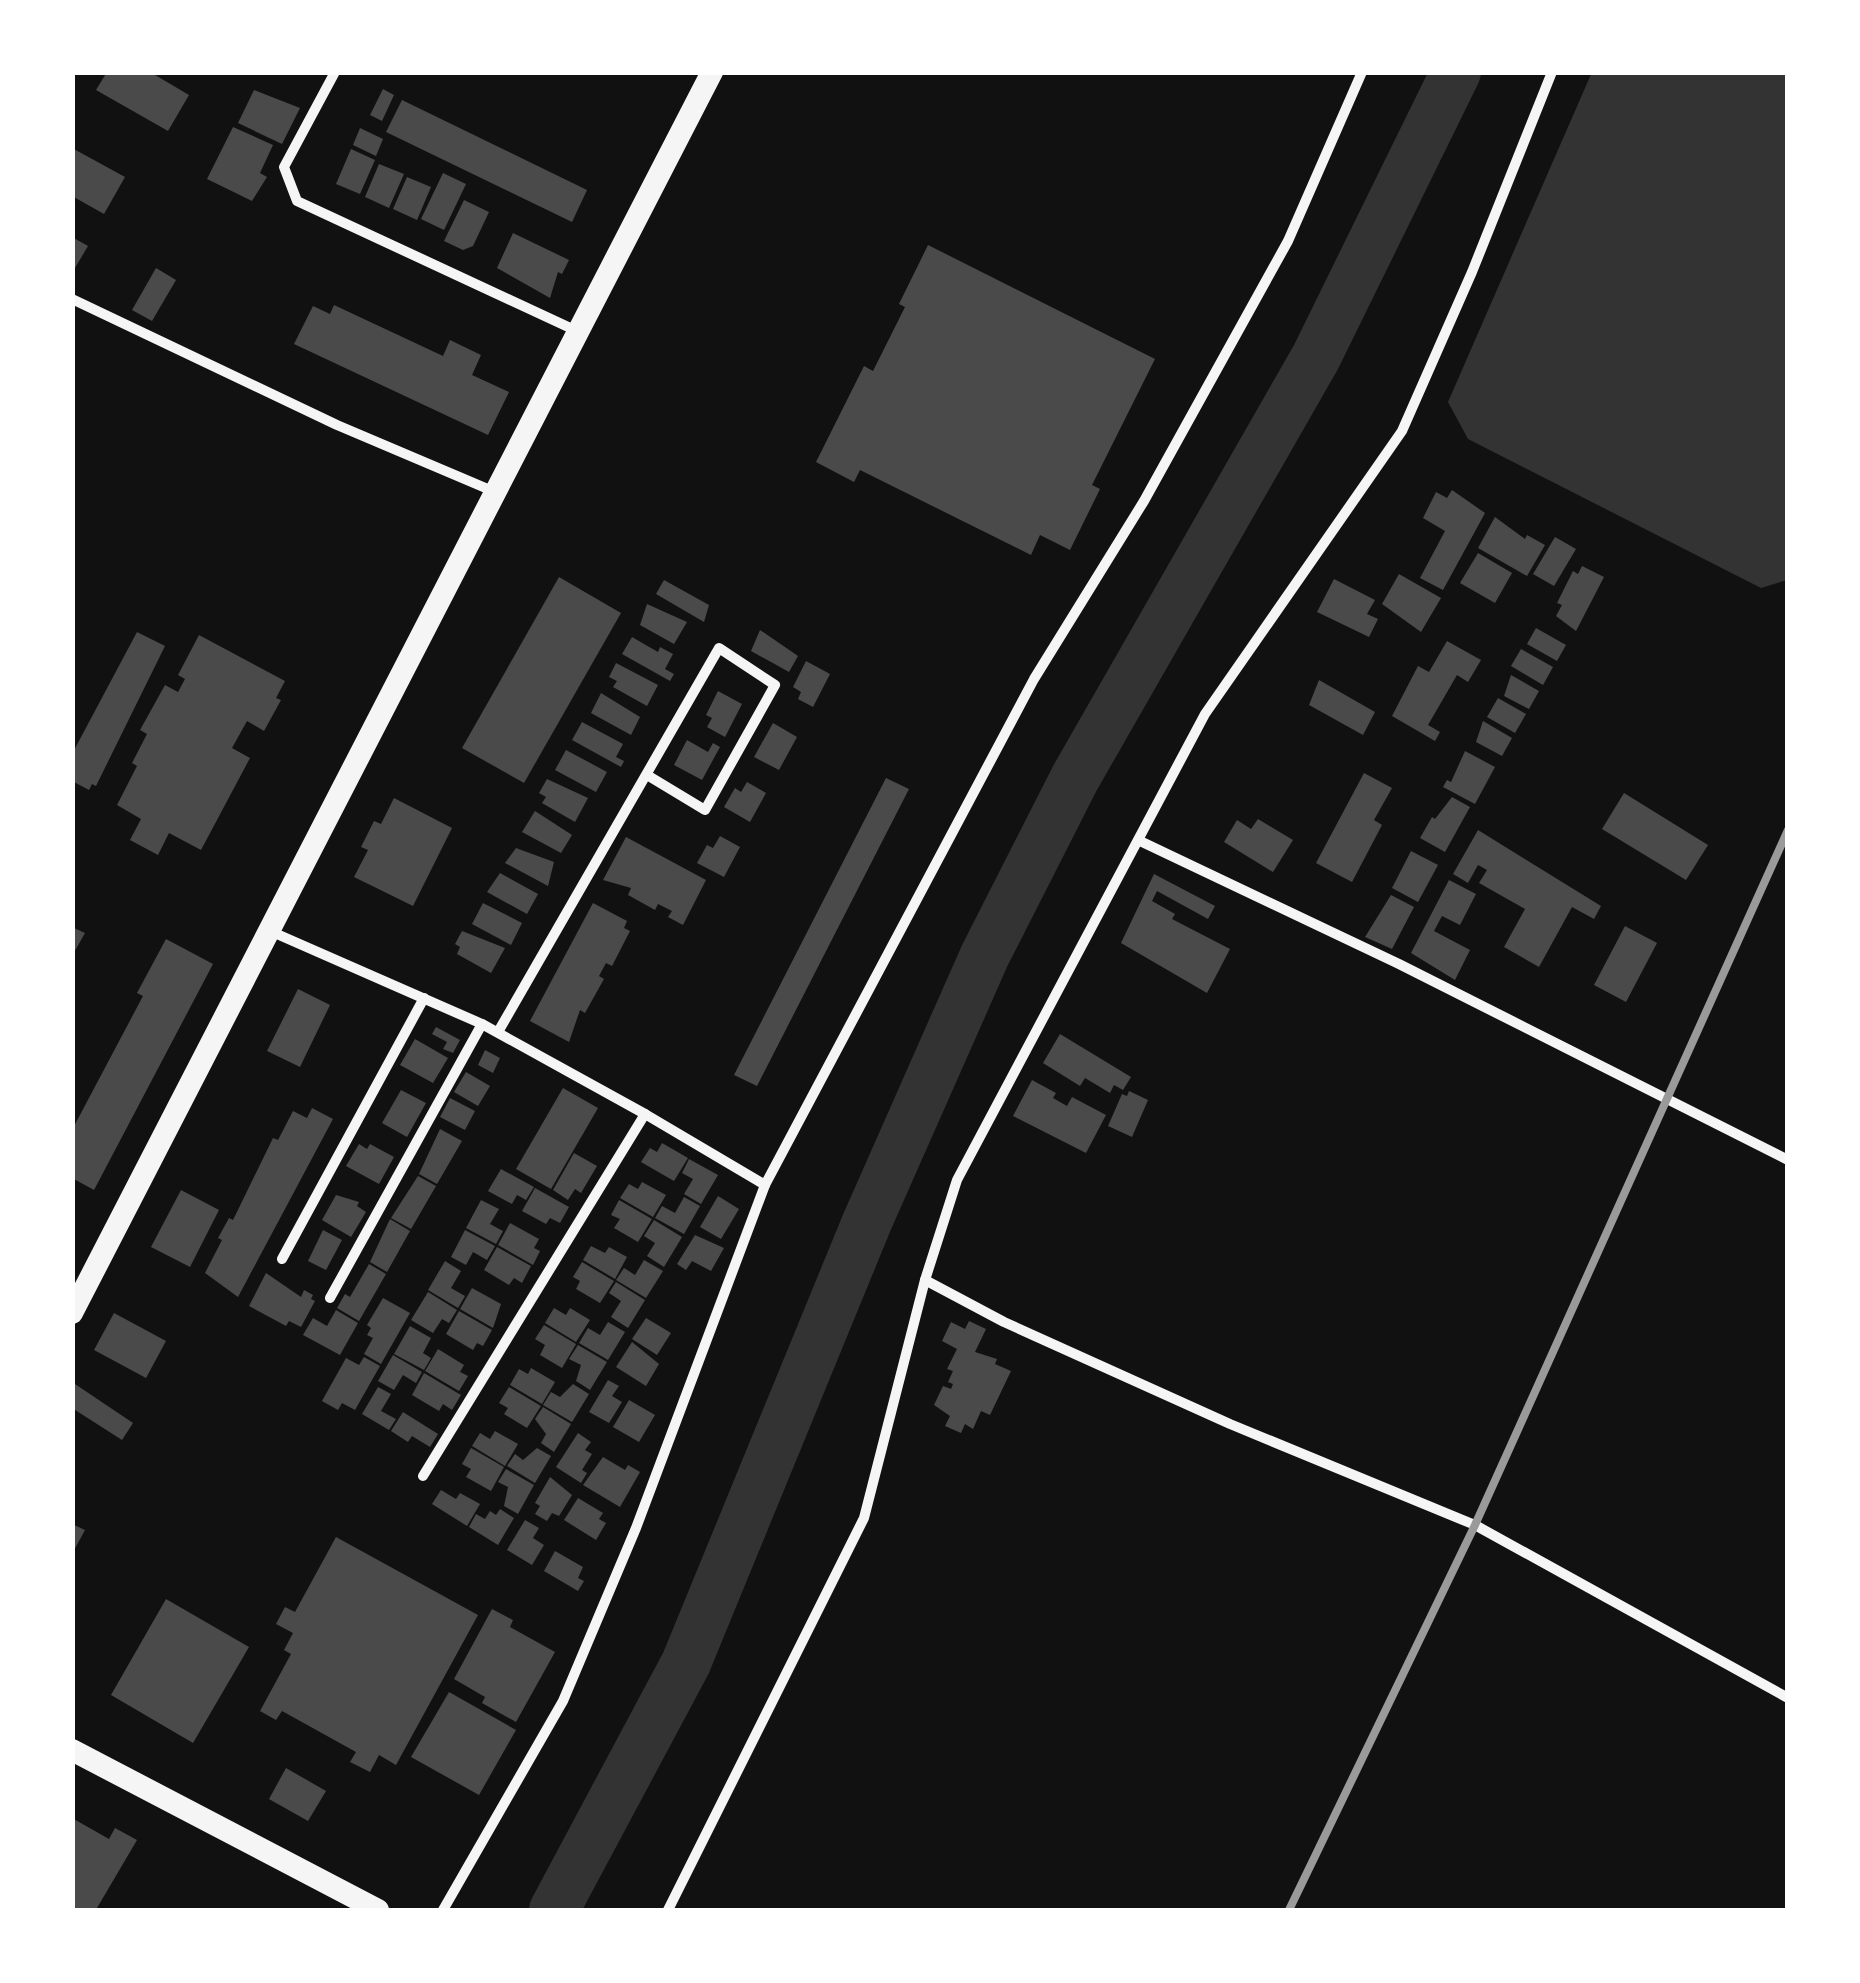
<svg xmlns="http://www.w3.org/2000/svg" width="1860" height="1983" font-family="'Fira Sans Condensed',sans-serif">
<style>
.water{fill:#333}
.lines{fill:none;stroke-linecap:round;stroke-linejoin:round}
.river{stroke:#333;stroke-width:50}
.building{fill:#4a4a4a}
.minor{stroke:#f5f5f5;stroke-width:10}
.primary{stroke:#f5f5f5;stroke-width:22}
.trunk{stroke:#f5f5f5;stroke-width:22}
.rail{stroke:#9a9a9a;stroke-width:8}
</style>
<rect width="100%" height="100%" fill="#111"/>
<polygon class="water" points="1592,72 1787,73 1787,580 1761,588 1468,439 1448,402"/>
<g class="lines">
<polyline class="river" points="554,1910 686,1663 867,1222 985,955 1075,778 1316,357 1456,72"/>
</g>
<g class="building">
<polygon points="107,72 150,72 189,95 168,131 96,90"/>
<polygon points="383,89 394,95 382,121 370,115"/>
<polygon points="254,90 300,108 282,144 238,123"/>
<polygon points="402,100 587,190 572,222 386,132"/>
<polygon points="233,127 273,145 260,173 267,177 252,201 207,179"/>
<polygon points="360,128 383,139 376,156 353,145"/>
<polygon points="72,148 125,177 104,214 72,196"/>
<polygon points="351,149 375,160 360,194 336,184"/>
<polygon points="379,164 404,174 389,208 365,197"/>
<polygon points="443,173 466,184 444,230 421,219"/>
<polygon points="407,177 431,187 417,220 393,209"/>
<polygon points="464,200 489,212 473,246 463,250 444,241"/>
<polygon points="513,233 569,260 562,274 558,272 550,298 497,268"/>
<polygon points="72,237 88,246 72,273"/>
<polygon points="928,245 1155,359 1092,485 1100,489 1070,550 1040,535 1031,555 860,470 854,482 816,462 864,366 873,371 905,307 899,304"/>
<polygon points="156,268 176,280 152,321 132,310"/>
<polygon points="334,305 443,356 450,340 481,355 472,375 509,392 488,435 294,344 313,306 330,314"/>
<polygon points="1452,490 1485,513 1443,590 1420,578 1445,531 1423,518 1436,492 1447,498"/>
<polygon points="1495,517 1525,539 1527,535 1545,545 1527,576 1478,548"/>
<polygon points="1555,537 1576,549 1554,586 1533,574"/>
<polygon points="1478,553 1512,573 1495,603 1460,583"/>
<polygon points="1582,566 1604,577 1576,631 1556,616 1562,605 1557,603 1573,571 1578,574"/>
<polygon points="1399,574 1441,598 1421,632 1382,604"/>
<polygon points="559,577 621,613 524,783 462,748"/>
<polygon points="1334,579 1375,600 1367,614 1378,619 1369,637 1317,612"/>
<polygon points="664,580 709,605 704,622 656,594"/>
<polygon points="647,604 687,622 674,644 640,625"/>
<polygon points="1536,628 1566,645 1557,661 1527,644"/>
<polygon points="760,630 798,656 789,672 751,651"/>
<polygon points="137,632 165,646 96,786 92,784 89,790 72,781 72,754"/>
<polygon points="199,635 285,681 276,698 281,700 264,731 247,721 232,748 250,758 201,850 169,833 158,855 130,840 141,819 117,805 137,766 132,763 147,734 140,730 165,685 178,692 185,679 178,675"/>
<polygon points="632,637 658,652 660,647 673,654 665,669 674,674 670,681 622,654"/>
<polygon points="1447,641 1481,660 1468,682 1457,675 1428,725 1440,732 1435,741 1392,716 1418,666 1429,672"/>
<polygon points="1521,649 1553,667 1543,685 1511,666"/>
<polygon points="806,661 830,674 813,707 798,699 801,692 793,687"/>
<polygon points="616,663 658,685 647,706 613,687 617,681 609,677"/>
<polygon points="1511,675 1539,691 1529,709 1504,696"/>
<polygon points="1319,680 1375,712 1363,735 1309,705"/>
<polygon points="718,691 742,704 725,737 707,727 712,718 706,715"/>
<polygon points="601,693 640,717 631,735 591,713"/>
<polygon points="1498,698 1526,714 1515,733 1487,717"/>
<polygon points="1483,721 1512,738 1502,756 1476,742"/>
<polygon points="582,722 623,744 616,757 624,761 621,767 572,740"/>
<polygon points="773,723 797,737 779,770 754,757"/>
<polygon points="687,740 708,752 713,743 720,747 702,780 674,765"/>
<polygon points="566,750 607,772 596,792 555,770"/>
<polygon points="1465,751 1495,767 1475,804 1443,787 1447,780 1451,782"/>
<polygon points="1364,773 1392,788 1374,820 1382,825 1352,882 1316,863"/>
<polygon points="886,778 909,789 757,1086 734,1075"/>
<polygon points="547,779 588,798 575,822 542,803 546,797 539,793"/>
<polygon points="747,782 766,793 750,822 724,807 735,788 741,792"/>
<polygon points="1624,793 1708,845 1686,880 1602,829"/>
<polygon points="1452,797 1470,807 1445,852 1420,838 1432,817 1435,819"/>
<polygon points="394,798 452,828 413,906 354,877 368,850 361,847 374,821 381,824"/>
<polygon points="535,811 572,835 561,853 522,832"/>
<polygon points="1258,819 1293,840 1273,872 1224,842 1237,820 1251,829"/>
<polygon points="1478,830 1601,906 1594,919 1572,907 1539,967 1504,947 1525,909 1479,883 1487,870 1478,865 1468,883 1453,874"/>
<polygon points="720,836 740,847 724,877 697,863 707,845 713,848"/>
<polygon points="626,837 706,880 683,925 668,917 672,911 658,904 655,910 628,895 631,888 603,880"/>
<polygon points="516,848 554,862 548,886 505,863"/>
<polygon points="1411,851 1438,865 1418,902 1392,888"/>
<polygon points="500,873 538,894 527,914 487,892"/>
<polygon points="1154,874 1215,906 1208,919 1157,891 1152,901 1175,914 1172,919 1230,949 1207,993 1121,943"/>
<polygon points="1449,880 1476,894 1460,925 1442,916 1434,931 1470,950 1455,980 1411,953"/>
<polygon points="1391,895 1414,907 1392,949 1365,937"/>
<polygon points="483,903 522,923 511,945 472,924"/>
<polygon points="593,903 627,921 624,928 630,931 612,966 606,963 599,976 604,979 585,1013 580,1010 569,1042 530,1021"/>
<polygon points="1625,926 1657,943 1626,1002 1594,985"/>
<polygon points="72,927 85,933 72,956"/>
<polygon points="462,931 505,948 491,973 457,954 460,947 455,944"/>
<polygon points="166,939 213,964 94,1190 72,1178 72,1130 143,996 137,993"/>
<polygon points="298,989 330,1005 300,1067 267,1051"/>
<polygon points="436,1027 460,1040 453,1053 443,1049 447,1042 432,1034"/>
<polygon points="1060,1034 1131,1077 1123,1090 1114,1085 1110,1093 1085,1078 1080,1086 1043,1063"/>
<polygon points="415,1039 448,1058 433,1083 400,1065"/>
<polygon points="485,1050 500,1058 493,1073 478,1065"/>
<polygon points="466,1072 490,1086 478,1106 454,1092"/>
<polygon points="1032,1080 1056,1093 1053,1098 1067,1106 1072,1097 1106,1115 1086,1153 1013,1116"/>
<polygon points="563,1088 598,1108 551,1189 516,1169"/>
<polygon points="401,1090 426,1103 407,1137 382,1123"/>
<polygon points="1129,1091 1148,1100 1132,1137 1108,1126 1122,1094 1127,1096"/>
<polygon points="450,1098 475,1111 465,1130 440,1117"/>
<polygon points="312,1108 333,1119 238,1297 205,1273 222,1240 218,1238 229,1218 233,1220 273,1138 278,1140 293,1111 307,1118"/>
<polygon points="440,1129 462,1141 437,1184 419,1174"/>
<polygon points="662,1143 688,1158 674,1181 641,1162 650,1148 657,1152"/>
<polygon points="359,1144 367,1149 370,1144 394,1157 379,1184 346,1166"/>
<polygon points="574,1153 597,1166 581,1193 575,1189 568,1200 553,1190"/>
<polygon points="689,1159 718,1175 701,1204 684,1194 693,1179 682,1173"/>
<polygon points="501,1169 534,1187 526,1200 517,1195 512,1204 488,1191"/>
<polygon points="418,1176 436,1186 411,1229 391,1218"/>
<polygon points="642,1182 666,1195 653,1217 620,1198 629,1184 638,1189"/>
<polygon points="535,1188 569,1207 560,1223 550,1218 546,1224 522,1211"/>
<polygon points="181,1190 219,1210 190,1267 151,1247"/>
<polygon points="336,1195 359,1202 357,1206 366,1212 351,1237 322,1220"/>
<polygon points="718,1196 739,1209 721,1239 700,1227"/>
<polygon points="684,1197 700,1206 684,1234 655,1218 662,1206 675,1213"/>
<polygon points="481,1200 499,1209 490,1224 503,1231 496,1244 466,1228"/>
<polygon points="619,1200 652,1219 638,1242 614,1228 620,1219 611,1215"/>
<polygon points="390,1219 410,1231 387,1272 370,1262"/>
<polygon points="654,1220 682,1237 664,1267 647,1256 655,1243 644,1236"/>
<polygon points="510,1223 539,1239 534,1248 540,1251 533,1265 498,1245"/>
<polygon points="323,1230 342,1240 326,1270 308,1261"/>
<polygon points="465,1230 495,1246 487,1260 473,1252 466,1265 451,1257"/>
<polygon points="695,1235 724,1248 711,1271 692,1261 686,1270 677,1264"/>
<polygon points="591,1246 605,1253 609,1247 627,1257 615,1279 583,1260"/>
<polygon points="497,1247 531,1266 522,1283 514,1278 509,1285 484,1270"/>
<polygon points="644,1260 663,1271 646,1298 616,1280 624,1268 635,1275"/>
<polygon points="445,1261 461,1271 451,1288 465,1296 458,1308 428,1290"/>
<polygon points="582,1262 614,1281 600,1303 576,1289 580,1281 573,1277"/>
<polygon points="369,1264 386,1274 359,1321 337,1308 345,1294 350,1297"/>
<polygon points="266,1273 301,1297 304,1290 313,1295 311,1299 315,1301 301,1327 289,1321 286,1326 249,1306"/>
<polygon points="616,1282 645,1300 628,1328 611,1317 621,1301 609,1293"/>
<polygon points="472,1288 501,1304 493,1328 460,1309"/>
<polygon points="428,1292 457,1310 449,1323 442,1319 433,1333 411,1320"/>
<polygon points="383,1298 410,1313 381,1364 364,1354 373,1338 367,1335 371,1328 367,1325"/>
<polygon points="554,1308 566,1315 570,1308 590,1320 576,1342 545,1323"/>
<polygon points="336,1310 358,1323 340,1355 303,1335 313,1318 327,1326"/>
<polygon points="459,1311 492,1330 483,1346 477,1343 473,1350 446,1334"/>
<polygon points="114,1313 166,1341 146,1378 94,1350"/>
<polygon points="646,1318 671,1333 657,1355 632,1339"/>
<polygon points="969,1321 986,1329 975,1352 997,1359 995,1364 1011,1371 990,1415 981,1411 973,1429 965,1424 961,1433 945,1426 950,1416 934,1405 943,1386 951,1389 953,1384 948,1382 953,1371 947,1369 957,1349 942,1341 951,1322 965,1329"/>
<polygon points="608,1322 625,1332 608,1360 579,1343 588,1328 600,1335"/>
<polygon points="544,1325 576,1344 562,1368 540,1355 545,1345 535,1339"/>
<polygon points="410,1326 431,1338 423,1353 431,1358 424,1370 394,1354"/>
<polygon points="632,1342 659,1364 646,1386 616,1367"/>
<polygon points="578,1345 607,1362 590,1390 576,1381 581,1365 569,1359"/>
<polygon points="438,1349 464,1365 460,1372 468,1376 459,1391 425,1371"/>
<polygon points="393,1355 422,1372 416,1383 403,1375 394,1390 378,1381"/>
<polygon points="364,1357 380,1366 355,1410 342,1403 338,1410 322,1401 346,1358 359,1365"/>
<polygon points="531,1368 555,1382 542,1404 510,1385 519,1369 528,1374"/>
<polygon points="424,1373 461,1395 452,1410 443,1404 439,1411 412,1395"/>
<polygon points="608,1380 619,1386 612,1396 622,1402 609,1423 589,1412"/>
<polygon points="75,1384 133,1423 122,1440 72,1408"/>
<polygon points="573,1384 589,1394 572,1422 543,1405 551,1392 560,1397"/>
<polygon points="378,1387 391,1394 381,1411 396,1419 389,1430 362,1414"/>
<polygon points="509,1387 541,1406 527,1428 504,1414 508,1408 499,1403"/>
<polygon points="629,1400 655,1415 639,1442 613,1427"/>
<polygon points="543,1407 571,1424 554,1452 541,1443 546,1434 535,1419"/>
<polygon points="403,1412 438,1434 430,1447 412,1436 408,1442 391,1431"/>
<polygon points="495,1431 518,1444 505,1466 472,1446 480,1433 490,1439"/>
<polygon points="578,1433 591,1442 585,1450 592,1454 582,1470 587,1473 581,1483 556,1467"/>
<polygon points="471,1448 504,1467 491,1491 466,1477 471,1469 462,1464"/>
<polygon points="537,1448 551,1456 535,1483 507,1466 515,1454 523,1460"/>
<polygon points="603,1457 625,1470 628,1465 640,1472 620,1507 583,1485"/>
<polygon points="506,1469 534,1485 518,1514 504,1506 508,1487 498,1482"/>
<polygon points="550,1477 572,1495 559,1516 552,1513 547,1521 535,1514 540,1506 535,1503"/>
<polygon points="441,1490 456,1499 460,1493 480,1504 467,1526 432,1504"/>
<polygon points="578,1498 603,1513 599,1519 606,1523 596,1540 564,1520"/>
<polygon points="500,1509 514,1518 498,1545 469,1527 476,1514 485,1519 490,1511 496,1515"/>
<polygon points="525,1520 539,1528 533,1538 544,1545 532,1565 507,1550"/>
<polygon points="72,1524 85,1530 72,1554"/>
<polygon points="336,1537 478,1615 396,1765 379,1755 370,1772 350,1762 356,1752 282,1711 276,1720 260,1711 291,1654 284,1650 293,1633 276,1624 285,1607 295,1612"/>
<polygon points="555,1551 583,1567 578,1578 584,1581 578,1591 544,1571"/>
<polygon points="166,1599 249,1647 193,1743 111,1695"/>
<polygon points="492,1609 513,1620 510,1627 555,1652 516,1722 482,1703 485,1697 454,1679"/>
<polygon points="449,1692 516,1730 479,1795 411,1757"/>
<polygon points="286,1768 326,1791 308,1821 269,1799"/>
<polygon points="72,1818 109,1839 115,1828 137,1840 97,1908 102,1910 72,1910"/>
</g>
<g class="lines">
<g class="minor">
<polyline points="335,72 284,167 297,201 579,332"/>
<polyline points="72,299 337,425 495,492"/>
<polyline points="1140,841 1399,964 1788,1160"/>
<polyline points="270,931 482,1024 645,1114 423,1476"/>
<polyline points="498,1032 719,648 775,685 705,810 647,775"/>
<polyline points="645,1114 765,1185"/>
<polyline points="282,1259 424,998"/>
<polyline points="925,1280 1004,1322 1230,1424 1475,1525 1788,1698"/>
<polyline points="330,1298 482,1024"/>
<polyline points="443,1910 563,1701 636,1528 765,1185 1034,679 1144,501 1288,241 1362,72"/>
<polyline points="668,1910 864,1518 925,1280 957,1180 1205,714 1402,431 1472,272 1552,72"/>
</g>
<polyline class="primary" points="72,1750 378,1910"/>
<polyline class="trunk" points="72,1313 712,72"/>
<polyline class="rail" points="1289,1910 1475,1525 1788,830"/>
</g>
<rect width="1860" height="1983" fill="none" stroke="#ffffff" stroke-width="150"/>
</svg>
